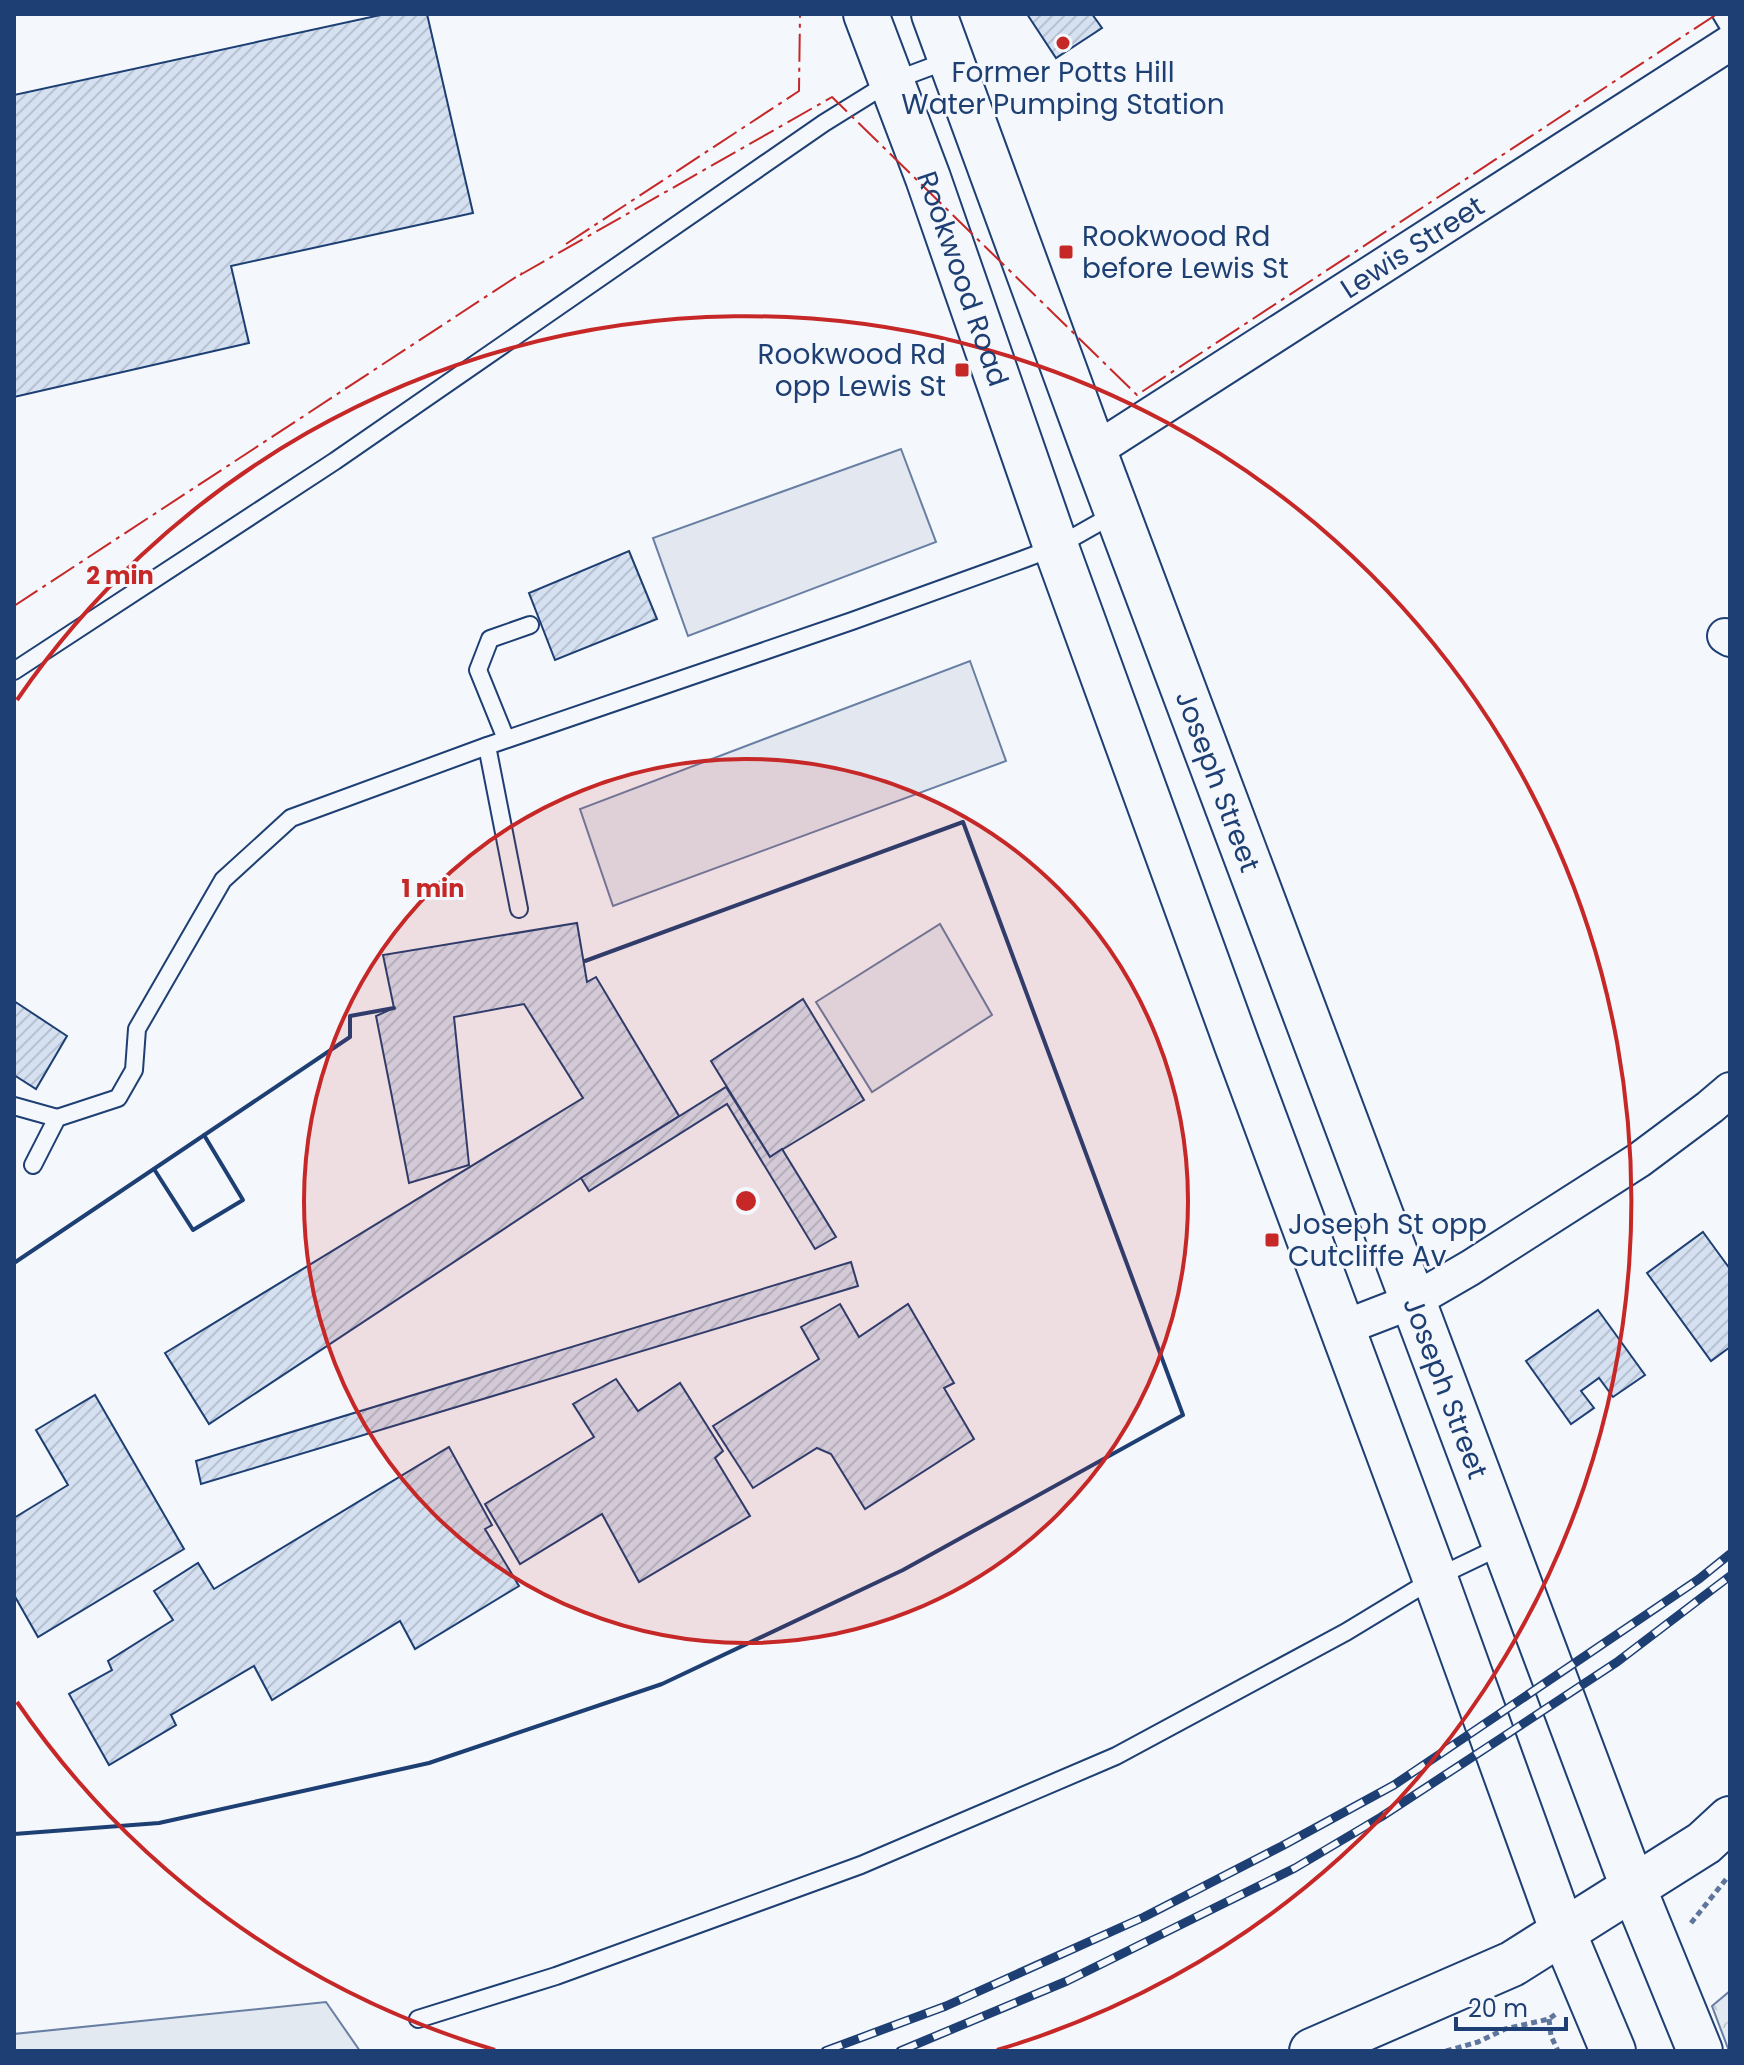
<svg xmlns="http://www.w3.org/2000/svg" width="1744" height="2065" font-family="Poppins,sans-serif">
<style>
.green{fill:#e3e9f0;stroke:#687fa3;stroke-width:2}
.forest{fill:url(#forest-crowns);stroke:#687fa3;stroke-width:2}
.parking{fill:#e3e8f0;stroke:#687fa3;stroke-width:2}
.building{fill:url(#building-hatch);stroke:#1d3f73;stroke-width:2}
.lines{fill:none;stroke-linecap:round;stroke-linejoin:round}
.lane-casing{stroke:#1d3f73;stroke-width:20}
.street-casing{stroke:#1d3f73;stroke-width:38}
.secondary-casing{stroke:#1d3f73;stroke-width:48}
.highway-casing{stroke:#1d3f73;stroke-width:48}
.path{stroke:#5e769c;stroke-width:5;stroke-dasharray:6 4;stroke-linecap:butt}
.lane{stroke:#f4f7fb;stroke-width:16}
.street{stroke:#f4f7fb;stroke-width:34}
.secondary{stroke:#f4f7fb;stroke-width:44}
.highway{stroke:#f4f7fb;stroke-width:44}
.rail-casing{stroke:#1d3f73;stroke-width:9}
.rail{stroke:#f4f7fb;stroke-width:6;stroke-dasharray:18;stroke-linecap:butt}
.wall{stroke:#1d3f73;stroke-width:4}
.power{stroke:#c62828;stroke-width:2;stroke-dasharray:28 6 4 6;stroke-linecap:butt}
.ring{fill:none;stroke:#c62828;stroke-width:4}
.poi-dot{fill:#c62828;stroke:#f4f7fb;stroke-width:3}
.labels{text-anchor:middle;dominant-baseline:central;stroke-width:6;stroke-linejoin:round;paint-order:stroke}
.poi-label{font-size:28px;fill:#1d3f73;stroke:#f4f7fb;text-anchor:start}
.street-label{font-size:28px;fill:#1d3f73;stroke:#f4f7fb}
.centre{fill:#c62828;stroke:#f4f7fb;stroke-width:4}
.ring-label{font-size:24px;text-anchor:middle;font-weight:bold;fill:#c62828;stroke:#f4f7fb;stroke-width:6;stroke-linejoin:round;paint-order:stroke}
</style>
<defs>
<pattern id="forest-crowns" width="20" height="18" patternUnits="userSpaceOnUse" patternTransform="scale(2)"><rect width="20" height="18" fill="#e3e9f0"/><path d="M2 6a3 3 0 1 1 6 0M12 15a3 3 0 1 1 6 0" fill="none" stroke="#c2c9d1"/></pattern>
<pattern id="building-hatch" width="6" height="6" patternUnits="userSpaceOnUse" patternTransform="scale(2)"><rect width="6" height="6" fill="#d5e0f0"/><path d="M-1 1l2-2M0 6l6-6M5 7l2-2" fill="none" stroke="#b6c1d1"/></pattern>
</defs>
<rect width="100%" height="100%" fill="#f4f7fb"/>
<g class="green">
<polygon points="940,924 992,1015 872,1092 816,1002"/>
<polygon points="326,2002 360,2051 14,2051 14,2034"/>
</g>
<polygon class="forest" points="1730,1991 1730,2051 1729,2051 1712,2006"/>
<g class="parking">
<polygon points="901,449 936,542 688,636 653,538"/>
<polygon points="970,661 1006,761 613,906 580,809"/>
</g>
<g class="building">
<polygon points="385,14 427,14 473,213 231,266 249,343 14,397 14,95"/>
<polygon points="1027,14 1092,14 1102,28 1056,58"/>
<polygon points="629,551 657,619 555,660 529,593"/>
<polygon points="577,923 587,982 596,977 679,1116 581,1178 209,1424 165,1353 583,1098 524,1004 454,1017 469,1165 409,1183 376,1016 394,1008 383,955"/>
<polygon points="803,999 864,1100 770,1157 711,1061"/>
<polygon points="14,1001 67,1036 36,1089 14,1075"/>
<polygon points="726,1087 770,1157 782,1149 836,1237 815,1249 727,1104 589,1191 581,1178"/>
<polygon points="1703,1232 1730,1269 1730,1347 1711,1361 1647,1273"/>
<polygon points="851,1262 858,1286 201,1484 196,1461"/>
<polygon points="840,1304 859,1337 908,1304 954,1383 944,1388 974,1439 865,1509 831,1454 817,1448 753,1488 713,1426 819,1359 801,1327"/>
<polygon points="1598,1310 1645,1375 1613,1397 1599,1378 1581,1391 1594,1408 1571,1424 1526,1361"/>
<polygon points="616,1379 638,1411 680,1383 723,1451 715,1458 750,1516 639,1582 602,1514 520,1564 485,1504 594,1437 573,1404"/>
<polygon points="95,1395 184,1549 38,1637 14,1595 14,1518 68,1485 36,1430"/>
<polygon points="449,1447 492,1525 485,1529 519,1586 415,1649 400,1621 272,1700 254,1666 171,1715 176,1725 109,1765 69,1694 112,1670 108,1661 173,1620 154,1591 198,1563 214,1589"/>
</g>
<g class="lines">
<g class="lane-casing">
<g id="lane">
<polyline points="1721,14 1730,29"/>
<polyline points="14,671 335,461 824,123 890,82 949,60"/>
<polyline points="506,739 478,670 490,639 530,625"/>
<polyline points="487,746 519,909"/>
<polyline points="14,1106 57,1118"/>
<polyline points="33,1165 57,1118 118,1098 134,1070 137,1029 223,880 291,818 487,746 852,621 1024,559 1056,547 1116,513"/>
<polyline points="418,2019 556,1976 861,1865 1116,1756 1346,1632 1435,1578 1504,1545"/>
</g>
</g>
<g class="street-casing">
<g id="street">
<path id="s1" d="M 1094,451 L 1730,43"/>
<polyline points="1725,636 1730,639"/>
<polyline points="1343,1328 1413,1301 1470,1268 1639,1160 1710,1107 1730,1090"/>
</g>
</g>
<g class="secondary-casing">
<polyline id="secondary" points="1312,2051 1512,1964 1704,1843 1730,1819"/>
</g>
<g class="highway-casing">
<g id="highway">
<path id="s2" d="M 866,14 L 928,178 L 1056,547 L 1237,1045 L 1435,1578 L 1563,1932 L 1613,2051"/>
<path id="s3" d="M 934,14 L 1094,451 L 1633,1887 L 1700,2051"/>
</g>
</g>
<g class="path">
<polyline points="1691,1923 1727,1878"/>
<polyline points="1549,2019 1551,2036 1558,2051"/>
<polyline points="1446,2051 1478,2042 1505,2029 1549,2019 1557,2013"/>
</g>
<use href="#lane" class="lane"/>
<use href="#street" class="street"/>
<use href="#secondary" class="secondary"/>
<use href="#highway" class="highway"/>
<g class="rail-casing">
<g id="rail">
<polyline points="825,2051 946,2006 1144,1917 1282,1846 1394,1785 1699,1579 1730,1554"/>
<polyline points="900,2051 1067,1981 1295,1868 1381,1817 1617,1662 1730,1576"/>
</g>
</g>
<use href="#rail" class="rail"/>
<g class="wall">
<polyline points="154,1169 193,1230 243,1200 204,1135"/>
<polyline points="14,1263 350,1037 350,1016 394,1008"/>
<polyline points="14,1834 159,1823 429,1763 662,1684 903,1570 1183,1415 963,822 585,961"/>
</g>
<g class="power">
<polyline points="566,244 799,91 800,14"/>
<polyline points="520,275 832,97 1137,395 1717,14"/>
<polyline points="14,606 522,273"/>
</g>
</g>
<circle cx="746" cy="1201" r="442" fill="#c62828" fill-opacity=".12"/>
<g class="ring">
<circle cx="746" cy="1201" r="442"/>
<path d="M495 2050A885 885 0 0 1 17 1702M17 700A885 885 0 1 1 997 2050"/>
</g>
<g class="poi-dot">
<circle cx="1063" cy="43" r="8"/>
<rect x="1058" y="244" width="16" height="16" rx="4"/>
<rect x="954" y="362" width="16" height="16" rx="4"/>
<rect x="1264" y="1232" width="16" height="16" rx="4"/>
</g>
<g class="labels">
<g class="poi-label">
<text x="1063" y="72" text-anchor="middle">Former Potts Hill<tspan x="1063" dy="32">Water Pumping Station</tspan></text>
<text x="1082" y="236">Rookwood Rd<tspan x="1082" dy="32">before Lewis St</tspan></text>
<text x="946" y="354" text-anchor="end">Rookwood Rd<tspan x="946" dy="32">opp Lewis St</tspan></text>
<text x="1288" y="1224">Joseph St opp<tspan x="1288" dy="32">Cutcliffe Av</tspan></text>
</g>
<g class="street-label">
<text stroke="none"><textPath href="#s1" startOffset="378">Lewis Street</textPath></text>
<text stroke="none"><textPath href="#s2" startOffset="282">Rookwood Road</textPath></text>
<text stroke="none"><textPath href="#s3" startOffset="818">Joseph Street</textPath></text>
<text stroke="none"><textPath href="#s3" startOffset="1466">Joseph Street</textPath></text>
</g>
</g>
<circle cx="746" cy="1201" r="12" class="centre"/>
<g class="ring-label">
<text x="120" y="584">2 min</text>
<text x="433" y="897">1 min</text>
</g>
<rect width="1744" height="2065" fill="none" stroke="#1d3f73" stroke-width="32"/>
<path d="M1456 2017v12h110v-12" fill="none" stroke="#1d3f73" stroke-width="4"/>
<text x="1468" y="2017" font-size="24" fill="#1d3f73" stroke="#f4f7fb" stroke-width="6" paint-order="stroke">20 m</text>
</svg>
